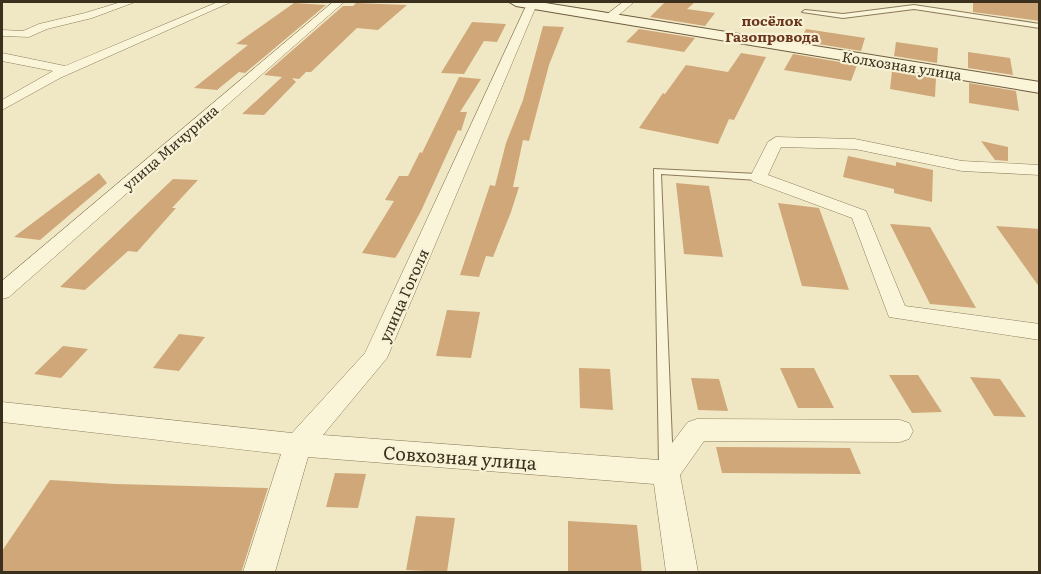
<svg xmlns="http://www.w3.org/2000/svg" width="1041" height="574" font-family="Literata,serif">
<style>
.building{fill:#cfa779}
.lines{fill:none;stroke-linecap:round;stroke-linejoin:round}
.service-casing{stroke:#8c7a5a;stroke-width:2}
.minor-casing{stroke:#8c7a5a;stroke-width:1}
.secondary-casing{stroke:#6e5b3d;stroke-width:2}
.service{fill:#faf4d9;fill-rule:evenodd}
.minor{fill:#faf4d9;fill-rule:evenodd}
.secondary{fill:#faf4d9;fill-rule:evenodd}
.labels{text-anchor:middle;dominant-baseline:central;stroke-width:4.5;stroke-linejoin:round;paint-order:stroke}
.far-neighbourhood-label{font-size:14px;font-weight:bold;fill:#6a351c;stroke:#f7f1d5}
.far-street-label{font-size:14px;fill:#3b301e;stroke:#f7f1d5}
.street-label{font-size:15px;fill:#3b301e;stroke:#f7f1d5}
.near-street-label{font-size:18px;fill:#3b301e;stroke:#f7f1d5}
</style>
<rect width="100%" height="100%" fill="#f0e8c5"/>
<g class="building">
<polygon points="665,2 695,2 687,9 715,13 705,26 650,17"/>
<polygon points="973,2 1040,2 1040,21 973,12"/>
<polygon points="294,3 326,5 245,73 239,72 217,90 194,88 248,45 236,44"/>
<polygon points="356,3 407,5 378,30 357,28 311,72 306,72 299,79 292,78 296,82 264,115 242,114 282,77 264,75 343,6 353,6"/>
<polygon points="472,22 506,24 497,42 484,41 464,74 441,73"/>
<polygon points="543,26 564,27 549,65 529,141 523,140 513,187 519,187 511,212 493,257 486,256 479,277 460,275 490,185 495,186 506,143 523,100"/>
<polygon points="639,29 695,38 684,52 626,42"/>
<polygon points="806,29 865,38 861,51 800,41"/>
<polygon points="896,42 938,48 937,63 894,56"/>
<polygon points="968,52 1010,58 1013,75 968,68"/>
<polygon points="741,53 766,57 734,120 729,119 718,144 639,128 663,93 665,94 686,65 728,72"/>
<polygon points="793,54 857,65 851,81 784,70"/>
<polygon points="892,71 936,78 935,97 890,89"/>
<polygon points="459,77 481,79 460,112 467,112 461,131 458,130 421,211 399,252 395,258 362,253 394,201 385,200 399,176 408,176 420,152 422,153"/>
<polygon points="969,83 1016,91 1019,111 969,103"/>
<polygon points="981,141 1008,147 1008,161 995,160"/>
<polygon points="848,156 896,166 896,162 933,170 932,202 894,193 894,189 843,177"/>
<polygon points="99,173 107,183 40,240 14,237"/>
<polygon points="173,179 198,180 172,208 176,208 137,252 128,251 85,290 60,287"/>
<polygon points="676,183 709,186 723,257 684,254"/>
<polygon points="778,203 819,208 849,290 802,286"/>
<polygon points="890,224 930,227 976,308 930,304"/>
<polygon points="996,226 1040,229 1040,288"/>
<polygon points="447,310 480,312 471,358 436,356"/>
<polygon points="179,334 205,337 179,371 153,368"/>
<polygon points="63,346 88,349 61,378 34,374"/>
<polygon points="579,368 610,369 613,410 580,408"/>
<polygon points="780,368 814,368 834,408 798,408"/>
<polygon points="889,375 918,375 942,412 912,413"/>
<polygon points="970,377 1000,379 1026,417 994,416"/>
<polygon points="691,378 719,379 728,411 698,410"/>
<polygon points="716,447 850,448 861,474 722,473"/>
<polygon points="335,473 366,474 358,508 326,507"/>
<polygon points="50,480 116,484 268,488 241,573 2,573 2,551"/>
<polygon points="416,516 455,518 447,572 406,570"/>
<polygon points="568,521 637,525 642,573 568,573"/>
</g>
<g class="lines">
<g class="service-casing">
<g id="service">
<polygon points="914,5 1040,24 1040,28 914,9 843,18 802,12 805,10 843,14"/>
<polygon points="654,169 758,174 762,177 758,180 661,174 673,466 671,470 666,472 661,470 659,466"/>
</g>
</g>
<g class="minor-casing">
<g id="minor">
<polygon points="121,2 135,2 92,18 47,29 29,37 2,36 2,30 23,31 39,24 85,13"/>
<polygon points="218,2 231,2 60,78 2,110 2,100 53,71 2,61 2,53 65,66"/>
<polygon points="333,2 344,2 9,297 2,299 2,281"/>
<polygon points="528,2 537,4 387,358 323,435 659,460 688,422 697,419 900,420 909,423 913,431 909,439 900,442 704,441 680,475 698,572 666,572 654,484 308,457 275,572 243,572 281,454 2,422 2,402 292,433 365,353"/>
<polygon points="623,2 634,2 614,19 606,19 606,15"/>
<polygon points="776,137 855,139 962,161 1040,165 1040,175 962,171 855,149 781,147 768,175 866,211 905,306 1040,324 1040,340 889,317 852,218 752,181 750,177 768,142"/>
</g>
</g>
<g class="secondary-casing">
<polygon id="secondary" points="509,2 539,2 1040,82 1040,93 516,6"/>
</g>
<use href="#service" class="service"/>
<use href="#minor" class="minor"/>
<use href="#secondary" class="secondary"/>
</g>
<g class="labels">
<g class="far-neighbourhood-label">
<text x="772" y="20">посёлок<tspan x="772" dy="16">Газопровода</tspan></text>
</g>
<g class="far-street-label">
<text transform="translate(902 65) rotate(9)">Колхозная улица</text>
<text transform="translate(170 147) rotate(-41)">улица Мичурина</text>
</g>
<g class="street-label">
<text transform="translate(403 295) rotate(-66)">улица Гоголя</text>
</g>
<g class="near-street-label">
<text transform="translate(460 457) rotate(4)">Совхозная улица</text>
</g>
</g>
<rect width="1041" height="574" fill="none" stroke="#3b301e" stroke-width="6"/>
</svg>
